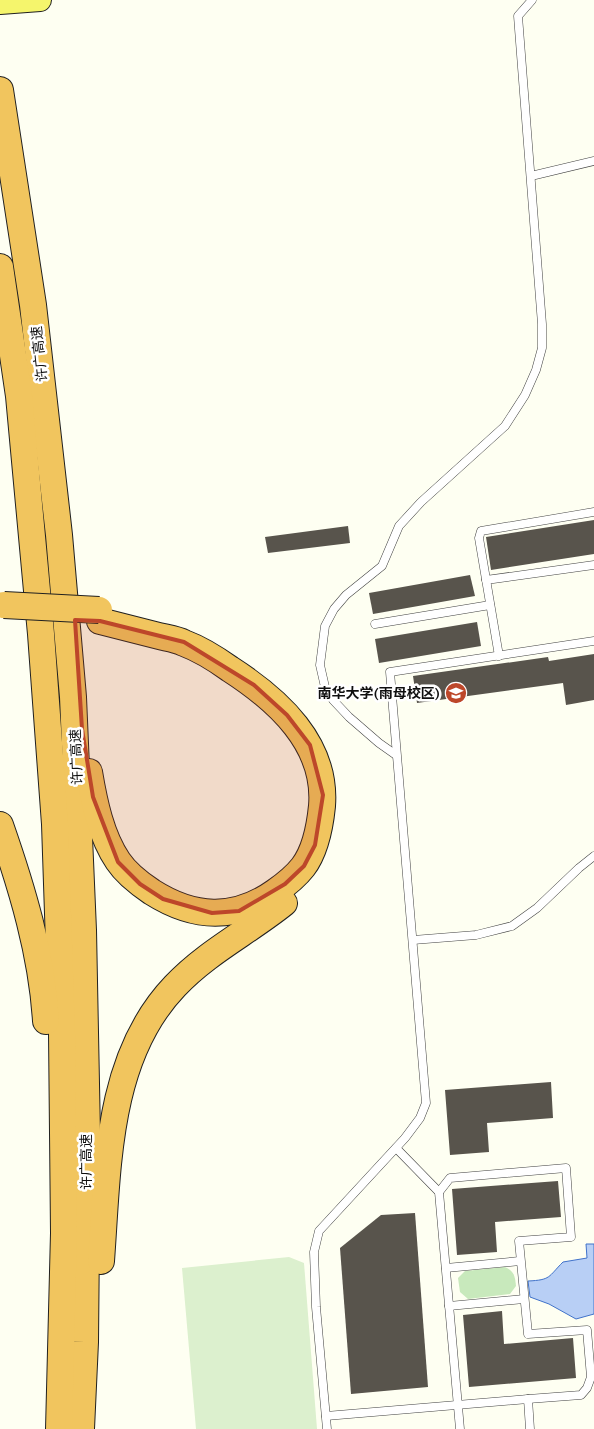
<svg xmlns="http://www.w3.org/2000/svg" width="594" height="1429" font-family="'Source Serif 4','Noto Sans SC',serif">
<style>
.green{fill:#c8e9bc}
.pitch{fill:#dcf0ce}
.water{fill:#b8cff5;stroke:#4072ca}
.building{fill:#58544c}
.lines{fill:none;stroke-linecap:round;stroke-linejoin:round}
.service-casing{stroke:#424242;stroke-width:9}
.primary-casing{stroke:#202020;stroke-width:24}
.motorway-casing{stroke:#202020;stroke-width:28}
.service{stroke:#fff;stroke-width:8}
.primary{stroke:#f5f56c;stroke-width:22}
.motorway{stroke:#f1c55e;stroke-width:26}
.motorway-bridge-casing{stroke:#202020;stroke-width:28;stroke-linecap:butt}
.motorway-bridge{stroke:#f1c55e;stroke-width:26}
.marked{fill:#bd472a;fill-opacity:0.2;stroke:#bd472a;stroke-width:4;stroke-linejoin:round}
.labels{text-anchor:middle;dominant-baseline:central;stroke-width:5;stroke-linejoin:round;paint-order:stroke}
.street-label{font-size:14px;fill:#0f0f0f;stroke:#fff}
.poi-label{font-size:14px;font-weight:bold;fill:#0f0f0f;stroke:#fff;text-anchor:end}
</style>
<rect width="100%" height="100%" fill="#fefff2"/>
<path class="green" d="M 505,1267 C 514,1271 515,1276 516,1286 L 510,1294 L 468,1299 L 460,1292 L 458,1278 L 465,1271 Z"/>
<polygon class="pitch" points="289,1257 304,1263 317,1429 196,1429 182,1268"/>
<path class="water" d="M 586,1244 L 594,1244 L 594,1314 L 576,1319 L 549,1304 L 530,1297 L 528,1281 C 551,1280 548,1277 563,1262 L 587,1258 Z"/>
<g class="building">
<polygon points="594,520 594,554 491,570 486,537"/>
<polygon points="348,526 350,543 268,553 265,537"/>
<polygon points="470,575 475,596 373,614 369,593"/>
<polygon points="477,622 481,646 379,663 375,639"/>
<polygon points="594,654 594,700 566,705 563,683 417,703 413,676 548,657 549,661"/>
<polygon points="551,1082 553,1118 487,1123 489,1152 450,1155 445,1090"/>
<polygon points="558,1181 561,1217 495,1222 497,1252 457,1255 452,1189"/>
<polygon points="415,1213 428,1387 351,1394 340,1248 381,1215"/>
<polygon points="502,1311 504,1344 573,1338 576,1378 469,1387 463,1315"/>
</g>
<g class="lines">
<g class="service-casing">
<g id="service">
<polyline points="531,176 594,161"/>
<polyline points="486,580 594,565"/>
<polyline points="375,624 490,605"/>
<polyline points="499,656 479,538 481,531 594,512"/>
<polyline points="396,755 379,743 349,717 333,700 325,687 320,665 325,626 334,609 346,595 382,566 399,526 421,502 505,426 525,395 536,370 542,348 542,324 518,16 532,0"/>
<polyline points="413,940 476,935 512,926 537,908 579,868 594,856"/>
<polyline points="396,1148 439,1192 460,1429"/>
<polyline points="439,1192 450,1178 566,1168 571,1237 519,1241 528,1334 587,1330 591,1377 587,1388 581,1395 528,1399"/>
<polyline points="446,1268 520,1261"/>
<polyline points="449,1306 524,1299"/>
<polyline points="326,1416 528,1399 530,1429"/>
<polyline points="327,1429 316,1307 314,1252 319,1231 405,1138 420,1118 426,1103 390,672 594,641"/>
</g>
</g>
<g class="primary-casing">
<polyline id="primary" points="0,3 40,0"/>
</g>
<g class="motorway-casing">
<g id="motorway">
<polyline points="0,90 33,305 59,535 73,697 83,930 87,1135 85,1342 81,1429"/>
<polyline points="0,267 19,396 41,634 55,824 62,1033 64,1233 59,1429"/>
<path d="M 89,772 C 94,802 101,836 118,861 C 126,873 140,884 152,892 C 193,918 234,921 275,892 C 285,885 296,876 303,867 C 316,850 320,826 322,806 C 327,744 278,700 230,669 C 216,659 200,649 184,643 C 176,639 167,638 159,636 C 139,631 120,626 100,621"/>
<path d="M 0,825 C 22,888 42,954 46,1021"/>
<path d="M 101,1261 C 108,1168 106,1058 175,986 C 207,952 248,932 284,903"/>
</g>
</g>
<use href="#service" class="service"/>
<use href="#primary" class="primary"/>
<use href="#motorway" class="motorway"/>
<g class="motorway-bridge-casing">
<polyline id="motorway-bridge" points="4,605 99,610"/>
</g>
<use href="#motorway-bridge" class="motorway-bridge"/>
</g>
<path class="marked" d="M 75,620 L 100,621 L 184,642 L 254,685 L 287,715 L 310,745 L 323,795 L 315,845 L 304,866 L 285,884 L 239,911 L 212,913 L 163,899 L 140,884 L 118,862 L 93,797 L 82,729 Z"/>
<defs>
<g id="university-disc" transform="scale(1.125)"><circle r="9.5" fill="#bd472a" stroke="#fff"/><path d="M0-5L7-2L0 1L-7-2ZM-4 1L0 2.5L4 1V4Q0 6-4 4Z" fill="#fff"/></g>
</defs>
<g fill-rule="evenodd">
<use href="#university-disc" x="456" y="693"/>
</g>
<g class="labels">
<g class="street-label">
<text transform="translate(39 354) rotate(-96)">许广高速</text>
<text transform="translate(76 757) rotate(-92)">许广高速</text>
<text transform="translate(86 1162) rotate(-90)">许广高速</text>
</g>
<g class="poi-label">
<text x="440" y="693">南华大学(雨母校区)</text>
</g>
</g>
</svg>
